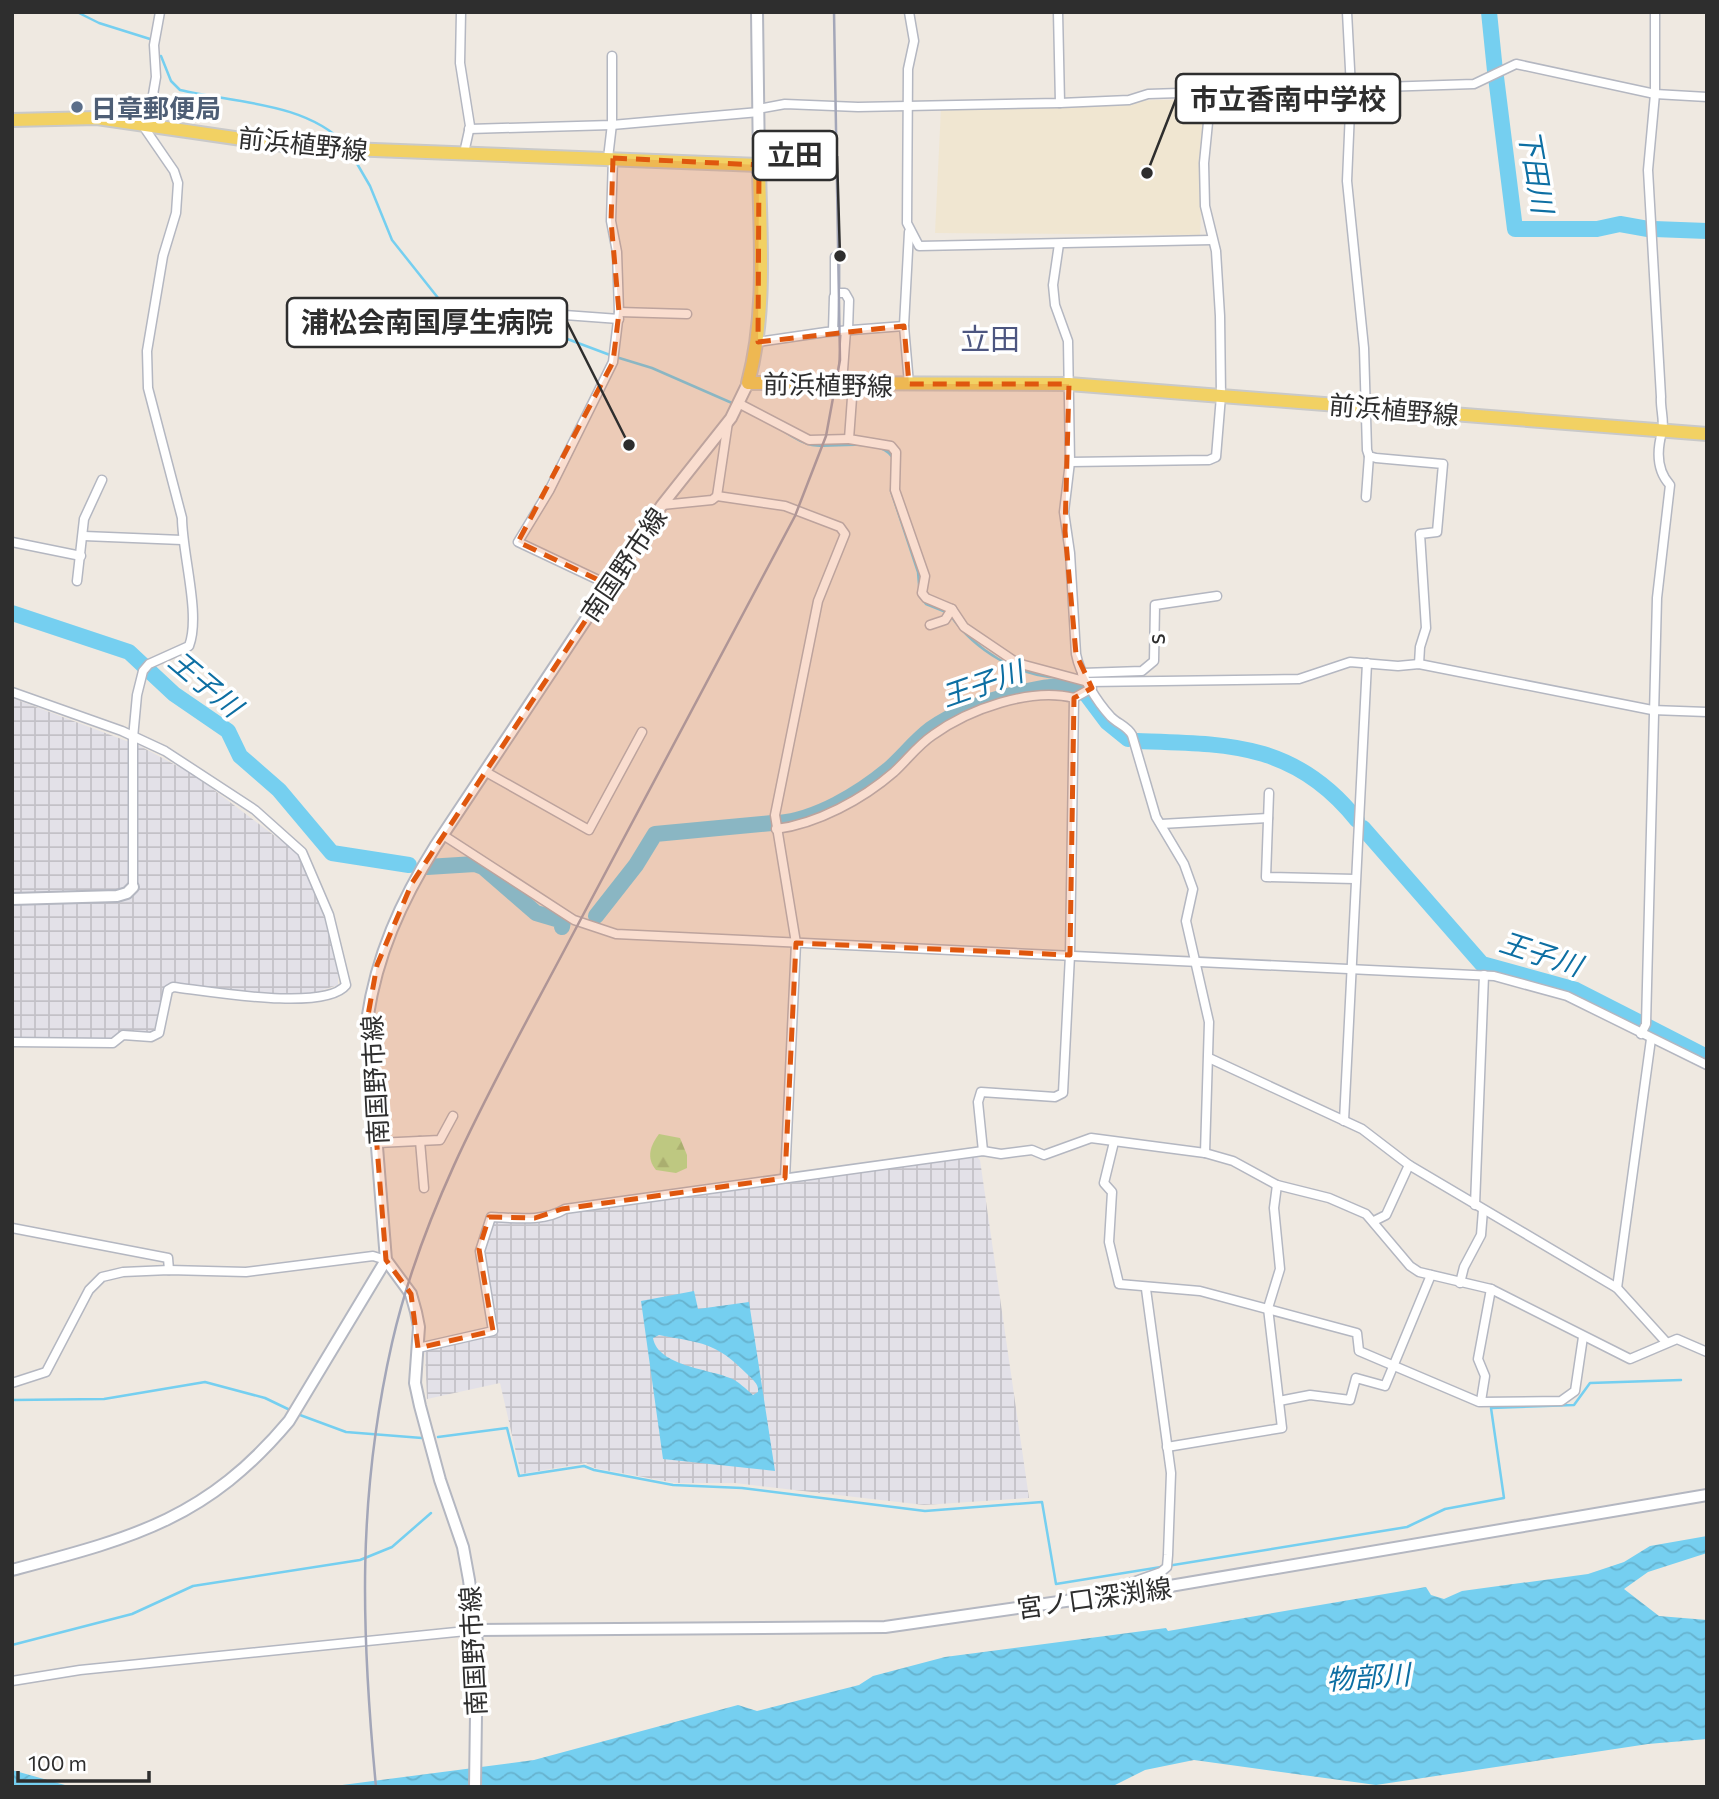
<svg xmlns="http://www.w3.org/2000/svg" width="1719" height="1799" font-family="Commissioner,'Noto Sans JP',sans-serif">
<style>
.industrial{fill:url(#industrial-grid)}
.education{fill:#f0e6d1}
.forest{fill:url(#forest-firs)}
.water{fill:url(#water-waves);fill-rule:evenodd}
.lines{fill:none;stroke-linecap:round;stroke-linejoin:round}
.stream{stroke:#75cff0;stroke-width:2.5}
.river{stroke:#75cff0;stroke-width:16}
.street-casing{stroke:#b4b7c1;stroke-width:11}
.secondary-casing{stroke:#b4b7c1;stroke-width:14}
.primary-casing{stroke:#c9c9c9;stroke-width:16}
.street{stroke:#fff;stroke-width:8}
.secondary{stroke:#fff;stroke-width:10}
.primary{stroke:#f2d163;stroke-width:12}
.rail{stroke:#a3a6b8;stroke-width:2.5}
.marked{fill:#df570e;fill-opacity:0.2;stroke:#df570e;stroke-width:5;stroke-dasharray:14 9;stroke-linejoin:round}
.service-dot{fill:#5c6f8a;stroke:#fff;stroke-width:2.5}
.labels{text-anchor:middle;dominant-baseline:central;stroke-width:7;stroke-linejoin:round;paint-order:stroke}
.service-label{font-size:26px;font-weight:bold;fill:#4e5e75;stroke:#fff;text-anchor:start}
.street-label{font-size:26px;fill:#2e2e2e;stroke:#fff}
.water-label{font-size:28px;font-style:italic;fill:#0d6fa3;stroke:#fff}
.quarter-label{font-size:30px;fill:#4d5680;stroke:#fff}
.leader{fill:none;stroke:#2e2e2e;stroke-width:2.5}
.callout-dot{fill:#2e2e2e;stroke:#fff;stroke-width:2.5}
.callout{fill:#fff;stroke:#2e2e2e;stroke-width:2.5}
.callout-label{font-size:28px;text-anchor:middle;font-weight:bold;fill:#2e2e2e}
</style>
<defs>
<pattern id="industrial-grid" width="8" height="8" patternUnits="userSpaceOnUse" patternTransform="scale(1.75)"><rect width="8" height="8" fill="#e3e1e8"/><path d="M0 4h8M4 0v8" fill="none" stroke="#c3c1c7"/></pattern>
<pattern id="forest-firs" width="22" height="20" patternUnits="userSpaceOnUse" patternTransform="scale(1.75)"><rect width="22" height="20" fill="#b6e59e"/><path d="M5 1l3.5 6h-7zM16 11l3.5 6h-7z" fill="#9dc588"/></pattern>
<pattern id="water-waves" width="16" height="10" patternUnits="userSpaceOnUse" patternTransform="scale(1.75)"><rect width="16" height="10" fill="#75cff0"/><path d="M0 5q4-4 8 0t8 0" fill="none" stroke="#66b2ce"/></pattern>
</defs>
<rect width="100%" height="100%" fill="#efe9e1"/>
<g class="industrial">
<polygon points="12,698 140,746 194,775 299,854 325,920 338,974 338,985 304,996 166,985 154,1030 150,1033 122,1030 113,1040 12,1038"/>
<polygon points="976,1156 980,1160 1029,1498 924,1505 735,1483 676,1483 594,1468 586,1463 521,1474 500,1383 427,1399 425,1351 498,1334 485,1249 494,1221 555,1219 565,1214"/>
</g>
<polygon class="education" points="1157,100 1206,100 1200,235 935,233 941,108"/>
<path class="forest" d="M 659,1134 L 680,1138 L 687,1155 L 687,1168 L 676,1173 L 656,1170 C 646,1158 650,1146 659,1134 Z"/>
<g class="water">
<path d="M 694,1291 L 698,1309 L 749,1302 L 775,1471 L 663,1459 L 641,1301 ZM 659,1335 C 701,1343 716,1342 747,1374 C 753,1380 759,1384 758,1392 L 753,1395 C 746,1389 738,1381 730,1378 C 709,1369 658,1366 653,1338 Z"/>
<polygon points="1707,1536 1707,1553 1648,1572 1624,1589 1659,1616 1707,1620 1707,1739 1648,1744 1376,1785 1194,1760 1145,1770 1111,1787 327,1787 534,1760 738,1705 757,1711 859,1685 873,1676 945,1657 1166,1628 1168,1631 1426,1587 1431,1595 1444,1599 1462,1591 1588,1574 1624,1562 1650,1546"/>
<polygon points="12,1770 72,1787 12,1787"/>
</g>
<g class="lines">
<g class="stream">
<polyline points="77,12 99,23 150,39"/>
<path d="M 161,56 L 171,81 L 180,90 C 234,103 305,102 345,144"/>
<polyline points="352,155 370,186 392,240 454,318 477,325 538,328 610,355"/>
<polyline points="616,357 652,368 732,403"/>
<path d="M 782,430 C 791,436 801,443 812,445 C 832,449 881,436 893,458"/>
<polyline points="892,475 891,491 918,572 920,597 926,604 946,612"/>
<path d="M 951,616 C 974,649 1018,677 1060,678"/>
<polyline points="12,1400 104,1399 205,1382 265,1398 290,1410"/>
<polyline points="300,1415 346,1432 422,1438"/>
<polyline points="438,1437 507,1428 519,1476 584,1466 594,1470 673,1485 742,1488 925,1511 1042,1502 1056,1584 1407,1527 1445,1509 1504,1498 1491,1408 1574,1405 1590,1383 1681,1380"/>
<polyline points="12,1645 132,1614 193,1586 360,1560 392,1547 431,1513"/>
</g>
<g class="river">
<polyline points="1489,12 1495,71"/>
<polyline points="1496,77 1515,229 1597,229 1620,224 1648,229"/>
<polyline points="1654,229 1707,231"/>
<polyline points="12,613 129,652 174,694 228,731 240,756 279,790 332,853 409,865"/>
<path d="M 1137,741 C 1227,744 1295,742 1357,820"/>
<path d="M 778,823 C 816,820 859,794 888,770 C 903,757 915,741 931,729 C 956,711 989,700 1019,693 C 1039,688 1063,683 1083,690 L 1107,722 L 1128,739"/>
<polyline points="1363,828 1482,964 1576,990 1707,1057"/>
<polyline points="427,867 475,864 483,867 536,913 563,921 562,927"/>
<polyline points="596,916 636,865 655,834 772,823"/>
</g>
<g class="street-casing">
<g id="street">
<polyline points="461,12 460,63 470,126 464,153"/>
<polyline points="909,12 914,41 908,69 907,223 919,246 1212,240"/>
<polyline points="1058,12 1060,103"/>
<polyline points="1347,12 1351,88 1347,181 1364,348 1367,450 1369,456 1376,458 1443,464 1437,532 1420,534 1426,628 1420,647 1419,664"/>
<polyline points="758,109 785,104 858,107 1060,103 1129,100 1148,94 1211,92 1223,87 1351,88 1474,84 1516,64 1655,94 1707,97"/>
<polyline points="148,124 156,77 154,45 160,12"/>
<polyline points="469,129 612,125 759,112"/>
<polyline points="608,158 612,124 612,56"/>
<path d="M 1059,244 L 1053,285 L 1055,305 L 1068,341 L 1070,462 L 1064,512 L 1070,553 L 1076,654 C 1080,675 1097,702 1111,717 C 1118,724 1127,726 1132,735 L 1156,817 L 1184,864 L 1193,889 L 1186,921 L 1209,1022 L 1205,1153"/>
<polyline points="835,257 835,294"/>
<polyline points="619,312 687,314"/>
<polyline points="551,314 619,319"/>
<polyline points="833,331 834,297 837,293 845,293 849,300 848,330"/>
<polyline points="758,342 826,332 904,326"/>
<polyline points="842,384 846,330"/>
<polyline points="853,384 849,439 891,446 896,452 895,490 925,576 922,593 926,598 952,609 964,627 1017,663 1088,682 1299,679 1350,662 1398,666 1419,664 1652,710 1707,712"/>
<polyline points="909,384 904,326 909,232"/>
<polyline points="738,403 809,440 849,439"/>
<polyline points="1070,462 1209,460 1216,457 1221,396 1220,316 1216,251 1205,206 1204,163 1211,92"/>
<polyline points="717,496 785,506 840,527 845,534 818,601 775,815 796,943 785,1178"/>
<polyline points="1366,497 1369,456"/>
<polyline points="662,505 712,500 717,496 728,422"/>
<polyline points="84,536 182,540"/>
<polyline points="12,542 81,556"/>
<polyline points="77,581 84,519 102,480"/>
<polyline points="609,585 518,542 549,491 613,362 619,312 617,252 611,221 613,158"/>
<polyline points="930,625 945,620 952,609"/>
<polyline points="1082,673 1142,671 1154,661 1155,605 1217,596"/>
<path d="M 12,692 L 122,731 L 165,751 L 255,810 L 302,852 L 329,915 L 346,985 C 325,1012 208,991 173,987 L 168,990 L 159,1033 L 151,1037 L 123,1035 L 113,1043 L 12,1042"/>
<polyline points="1074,698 1092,688"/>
<polyline points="486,772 589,830 642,732"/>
<polyline points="1269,793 1266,877 1355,879"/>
<polyline points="1161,824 1268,818"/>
<path d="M 776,829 C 817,824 863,799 894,772 C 907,760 918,745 933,735 C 969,709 1031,687 1074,698 L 1070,955 L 1063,1093 L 1055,1097 L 981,1092 L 978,1102 L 983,1151"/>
<polyline points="443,835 574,920 616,934 1494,976 1567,996 1707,1065"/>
<path d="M 133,887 L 133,738 L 137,695 L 143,671 L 149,664 L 189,646 C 201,615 182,553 182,518 L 148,388 L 147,351 L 163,256 L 176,213 L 178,183 L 174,171 L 141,123"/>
<path d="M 1641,1034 L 1646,1024 L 1657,598 L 1670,485 C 1656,470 1657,450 1662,432 C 1665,422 1660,408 1661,397 L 1648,170 L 1655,94 L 1655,12"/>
<polyline points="1209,1058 1362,1129 1409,1165 1617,1288 1666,1342"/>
<polyline points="1344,1121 1367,663"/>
<polyline points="420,1141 424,1188"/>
<polyline points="1114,1142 1104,1183 1112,1192 1109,1242 1119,1284 1200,1291 1357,1333 1359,1351 1479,1402 1561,1401 1575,1391 1583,1337"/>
<polyline points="377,1143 440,1140 453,1116"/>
<polyline points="1475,1205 1484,975"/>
<polyline points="1374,1221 1386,1215 1409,1165"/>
<polyline points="12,1228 168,1258 169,1270"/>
<polyline points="1460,1283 1464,1267 1481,1235 1483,1210"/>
<polyline points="1617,1288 1651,1039"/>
<path d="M 418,1348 L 493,1331 L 480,1251 L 491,1217 C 516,1218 544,1222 565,1209 L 983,1151 L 1001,1154 L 1032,1150 L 1044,1155 L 1091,1138 L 1205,1153 L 1233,1161 L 1277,1185 L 1329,1198 L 1366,1214 L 1410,1266 L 1419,1272 L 1491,1289 L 1630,1359 L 1677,1339 L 1707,1352"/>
<polyline points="12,1383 46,1372 89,1290 102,1277 123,1272 169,1270 246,1272 373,1256 386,1260"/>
<polyline points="1279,1401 1310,1395 1350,1400 1356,1378 1385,1386 1431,1275"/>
<polyline points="1481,1401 1485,1376 1478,1359 1491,1289"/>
<polyline points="1167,1447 1282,1428 1268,1308 1280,1269 1274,1208 1277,1185"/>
<polyline points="1105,1592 1161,1572 1167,1567 1168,1555 1171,1473 1146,1289"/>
<polyline points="12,1681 80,1670 476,1630"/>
</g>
</g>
<g class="secondary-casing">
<g id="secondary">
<polyline points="757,12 759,165"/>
<polyline points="12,899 117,896 127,893 133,887"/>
<path d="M 12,1570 C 132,1538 206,1520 289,1421 L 386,1260"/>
<polyline points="476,1630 885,1627 1170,1586 1707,1495"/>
<path d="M 475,1787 L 477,1642 L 469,1580 L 463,1547 L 440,1480 L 420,1406 L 415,1383 L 419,1327 L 416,1312 L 411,1294 L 386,1260 L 367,1021 C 376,956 401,901 436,845 L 662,505 L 731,418 L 748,383"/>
</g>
</g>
<g class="primary-casing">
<path id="primary" d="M 12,120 L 97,118 L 297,147 L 759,165 C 760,237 767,312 748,383 L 1069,384 L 1707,434"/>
</g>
<use href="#street" class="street"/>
<use href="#secondary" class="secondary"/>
<use href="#primary" class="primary"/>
<path class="rail" d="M 376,1787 C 361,1630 357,1498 392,1343 C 424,1202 499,1074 566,947 C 642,804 718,660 795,516 L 826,436 L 840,360 L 834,12"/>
</g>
<path class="marked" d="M 613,158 L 759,165 L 758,342 L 904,326 L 909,384 L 1069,384 L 1065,531 L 1076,654 L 1092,688 L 1074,698 L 1070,955 L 796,943 L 785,1178 L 562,1209 L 535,1218 L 489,1217 L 479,1249 L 493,1331 L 418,1348 L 411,1294 L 386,1260 L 367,1021 L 377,965 L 412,883 L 609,585 L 518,542 L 613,362 L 619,312 L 611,221 Z"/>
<circle class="service-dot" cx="77" cy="107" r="7"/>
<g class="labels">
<g class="service-label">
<text x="91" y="107">日章郵便局</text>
</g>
<g class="street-label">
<text transform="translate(303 143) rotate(6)">前浜植野線</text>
<text transform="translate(828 384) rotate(1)">前浜植野線</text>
<text transform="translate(1394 409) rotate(5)">前浜植野線</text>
<text transform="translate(623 564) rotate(-56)">南国野市線</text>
<text transform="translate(1154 639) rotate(-90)">s</text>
<text transform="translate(374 1080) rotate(-93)">南国野市線</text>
<text transform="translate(1094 1597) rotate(-8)">宮ノ口深渕線</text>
<text transform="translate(472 1651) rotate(-93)">南国野市線</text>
</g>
<g class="water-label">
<text transform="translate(1537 171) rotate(80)">下田川</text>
<text transform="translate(206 683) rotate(40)">王子川</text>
<text transform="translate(982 683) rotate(-19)">王子川</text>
<text transform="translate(1541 953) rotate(18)">王子川</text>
<text transform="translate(1368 1676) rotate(-4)">物部川</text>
</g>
<g class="quarter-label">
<text x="990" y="337">立田</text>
</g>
</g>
<path class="leader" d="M1147 173L1176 99M840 256L837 156M629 445L567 322"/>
<g class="callout-dot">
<circle cx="1147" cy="173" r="7"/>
<circle cx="840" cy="256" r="7"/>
<circle cx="629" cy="445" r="7"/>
</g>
<g class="callout">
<rect x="1176" y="74" width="224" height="49" rx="7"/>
<rect x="753" y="131" width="84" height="49" rx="7"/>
<rect x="287" y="298" width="280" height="49" rx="7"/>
</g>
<g class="callout-label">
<text x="1288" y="109">市立香南中学校</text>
<text x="795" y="165">立田</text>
<text x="427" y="332">浦松会南国厚生病院</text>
</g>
<rect width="1719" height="1799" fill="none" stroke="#2e2e2e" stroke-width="28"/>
<path d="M18 1771v10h131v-10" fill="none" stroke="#2e2e2e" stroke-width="3.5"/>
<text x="28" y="1771" font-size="21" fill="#2e2e2e" stroke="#ffffff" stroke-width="5" paint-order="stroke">100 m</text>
</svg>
